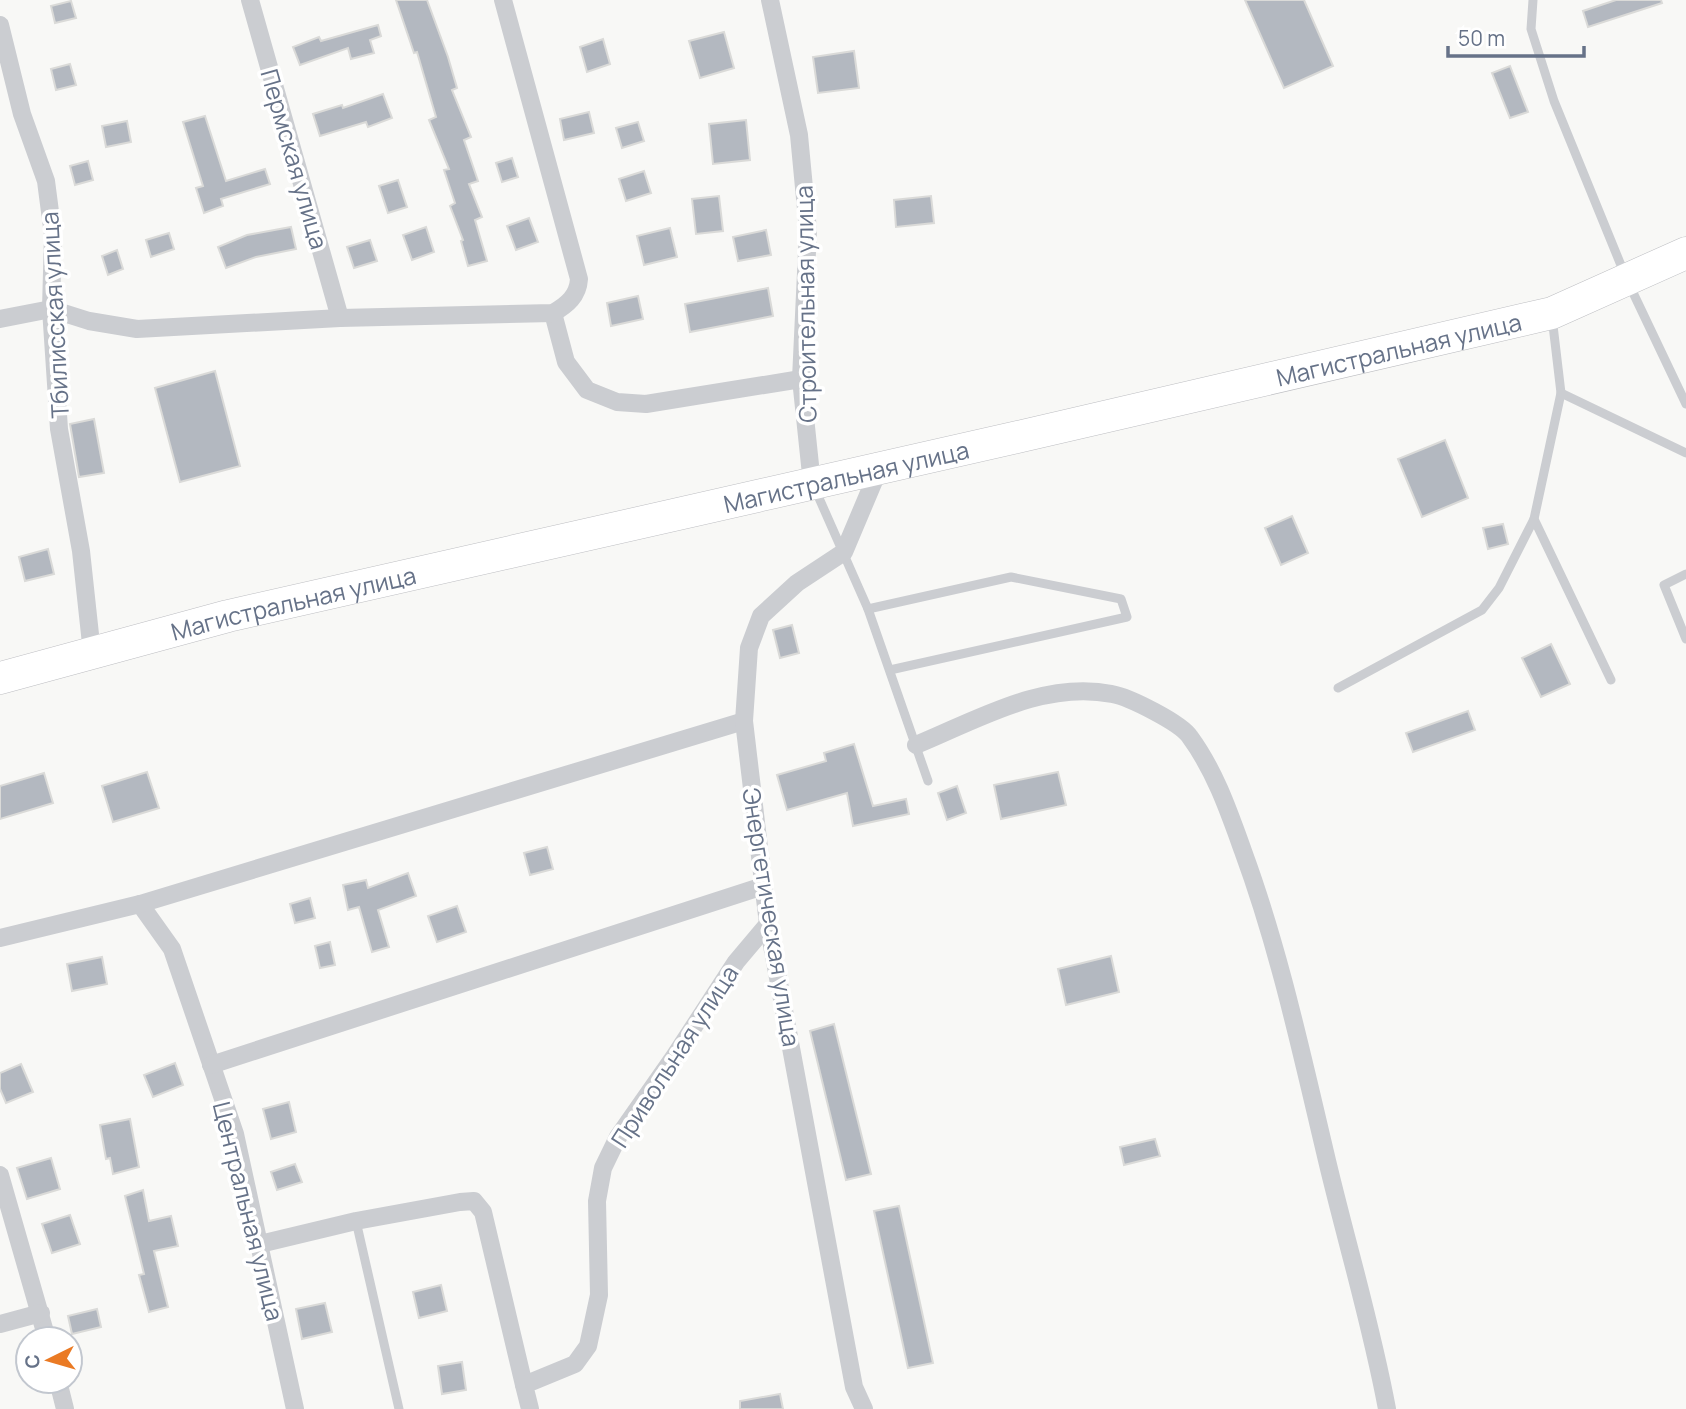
<svg xmlns="http://www.w3.org/2000/svg" width="1686" height="1409" font-family="Manrope,sans-serif">
<style>
.building{fill:#b3b8c0;stroke:#dadad8;stroke-width:2}
.lines{fill:none;stroke-linecap:round;stroke-linejoin:round}
.highway-casing{stroke:#bdbec2;stroke-width:33}
.lane{stroke:#cbcdd1;stroke-width:9}
.street{stroke:#cbcdd1;stroke-width:18}
.highway{stroke:#fff;stroke-width:32}
.labels{text-anchor:middle;dominant-baseline:central;stroke-width:7;stroke-linejoin:round;paint-order:stroke}
.street-label{font-size:24px;fill:#667288;stroke:#fff}
</style>
<rect width="100%" height="100%" fill="#f8f8f6"/>
<g class="building">
<polygon points="396,0 427,0 448,57 457,88 452,90 471,137 464,140 478,181 469,184 482,217 475,220 487,261 468,266 461,241 463,240 450,206 455,203 444,170 449,169 429,120 436,117 417,52 414,53"/>
<polygon points="1245,0 1304,0 1333,66 1284,88"/>
<polygon points="1616,0 1661,0 1662,3 1588,27 1583,11"/>
<polygon points="71,1 76,18 55,23 51,6"/>
<polygon points="378,25 381,36 370,40 374,53 351,59 348,48 300,65 293,47 319,37 321,41"/>
<polygon points="724,32 734,68 700,78 689,41"/>
<polygon points="603,39 610,64 587,72 580,47"/>
<polygon points="854,51 859,88 818,93 813,57"/>
<polygon points="70,64 76,85 56,90 51,69"/>
<polygon points="1510,66 1528,112 1510,118 1492,73"/>
<polygon points="383,94 392,118 368,127 366,122 320,136 313,114 342,105 343,108"/>
<polygon points="589,112 594,133 564,140 560,119"/>
<polygon points="205,116 226,181 265,169 270,184 221,199 223,206 204,213 196,188 203,186 183,122"/>
<polygon points="746,120 750,160 713,164 709,124"/>
<polygon points="127,121 131,142 106,147 102,126"/>
<polygon points="638,122 644,141 622,148 616,128"/>
<polygon points="512,158 518,177 502,182 496,163"/>
<polygon points="88,161 93,180 75,185 70,166"/>
<polygon points="644,171 651,193 626,201 619,179"/>
<polygon points="398,180 407,207 388,213 379,186"/>
<polygon points="719,196 723,231 696,234 692,199"/>
<polygon points="931,196 934,223 896,227 894,200"/>
<polygon points="529,218 538,242 516,250 507,226"/>
<polygon points="291,227 296,249 256,257 226,268 218,247 247,235"/>
<polygon points="426,227 434,252 412,260 403,235"/>
<polygon points="670,228 677,257 644,265 637,236"/>
<polygon points="766,230 771,255 738,261 733,237"/>
<polygon points="169,233 174,249 151,257 146,240"/>
<polygon points="370,240 377,261 354,268 347,247"/>
<polygon points="117,250 123,269 108,275 102,256"/>
<polygon points="768,288 773,316 690,332 685,304"/>
<polygon points="638,296 643,319 611,326 607,303"/>
<polygon points="215,371 240,466 180,482 155,388"/>
<polygon points="94,419 104,473 79,477 70,424"/>
<polygon points="1445,440 1468,498 1422,517 1398,459"/>
<polygon points="1292,516 1308,553 1281,565 1265,528"/>
<polygon points="1503,524 1508,544 1488,549 1483,528"/>
<polygon points="48,549 54,574 25,581 19,557"/>
<polygon points="792,625 799,653 780,658 773,630"/>
<polygon points="1551,644 1570,684 1541,697 1522,658"/>
<polygon points="1468,711 1475,730 1413,752 1406,733"/>
<polygon points="854,744 873,806 906,799 909,814 853,826 847,793 787,810 777,775 826,761 824,753"/>
<polygon points="147,772 159,808 113,822 102,786"/>
<polygon points="1058,772 1066,805 1001,819 994,785"/>
<polygon points="44,773 53,803 0,819 0,786"/>
<polygon points="957,786 966,813 947,820 938,793"/>
<polygon points="547,847 553,869 530,875 524,853"/>
<polygon points="408,873 416,896 378,910 389,947 372,952 359,907 348,910 343,885 366,880 368,888"/>
<polygon points="310,898 315,918 295,923 290,904"/>
<polygon points="457,906 466,932 437,942 428,916"/>
<polygon points="330,942 335,965 320,968 315,946"/>
<polygon points="1111,956 1119,992 1066,1005 1058,969"/>
<polygon points="102,957 107,984 72,991 67,964"/>
<polygon points="834,1024 871,1174 846,1180 810,1031"/>
<polygon points="175,1063 183,1085 153,1097 144,1075"/>
<polygon points="21,1064 33,1092 6,1103 0,1089 0,1073"/>
<polygon points="289,1102 296,1132 271,1139 263,1109"/>
<polygon points="130,1119 139,1167 113,1174 110,1158 106,1159 100,1125"/>
<polygon points="1155,1139 1160,1156 1124,1165 1120,1147"/>
<polygon points="51,1158 60,1189 27,1199 17,1168"/>
<polygon points="295,1164 302,1182 277,1190 271,1172"/>
<polygon points="143,1190 149,1221 171,1216 178,1246 154,1251 168,1307 149,1312 139,1275 144,1274 125,1196"/>
<polygon points="899,1206 933,1363 908,1368 874,1211"/>
<polygon points="70,1215 80,1244 52,1253 42,1224"/>
<polygon points="441,1285 447,1311 419,1318 413,1292"/>
<polygon points="325,1303 332,1332 302,1339 296,1309"/>
<polygon points="97,1309 101,1327 72,1334 68,1316"/>
<polygon points="462,1362 466,1390 442,1394 438,1366"/>
<polygon points="780,1394 783,1409 740,1409 740,1401"/>
</g>
<g class="lines">
<g class="highway-casing">
<g id="highway">
<path id="s1" d="M 0,678 L 228,616 L 1022,436 L 1552,313 L 1686,253"/>
</g>
</g>
<g class="lane">
<polyline points="1533,0 1531,29 1554,101 1627,280 1686,404"/>
<polyline points="1552,317 1561,393 1534,519 1611,680"/>
<polyline points="1561,393 1686,453"/>
<polyline points="815,489 868,609 928,781"/>
<polyline points="1686,574 1664,585 1686,639"/>
<polyline points="868,609 1011,577 1121,599 1127,617 890,670"/>
<polyline points="1338,688 1482,610 1499,588 1534,519"/>
<polyline points="356,1221 399,1409"/>
</g>
<g class="street">
<polyline points="250,0 340,318"/>
<polyline points="770,0 799,135 808,230 801,379 812,484"/>
<polyline points="0,25 22,114 46,181 53,235 51,309 59,429 81,551 92,653"/>
<polyline points="553,313 566,362 587,390 617,402 646,404 801,379"/>
<path d="M 0,319 L 51,309 L 89,321 L 137,329 L 340,318 L 553,313 C 567,305 578,296 579,279 L 503,0"/>
<path d="M 916,745 C 977,720 1044,680 1112,694 C 1129,697 1181,723 1190,737 C 1215,771 1229,812 1243,851 C 1279,949 1301,1051 1325,1152 C 1345,1238 1371,1322 1387,1409"/>
<polyline points="140,904 172,949 235,1134 295,1409"/>
<polyline points="0,938 140,904 744,721"/>
<polyline points="211,1065 763,886"/>
<polyline points="0,1175 47,1339"/>
<polyline points="260,1244 356,1221 460,1202 474,1201 483,1212 524,1385"/>
<polyline points="0,1324 41,1313"/>
<polyline points="58,1381 65,1409"/>
<polyline points="530,1409 524,1385 575,1364 588,1346 599,1295 597,1201 603,1168 618,1137 674,1057 736,962 768,924"/>
<polyline points="864,1409 854,1387 768,924 744,721 749,648 761,616 797,583 844,552 879,469"/>
</g>
<use href="#highway" class="highway"/>
</g>
<g class="labels">
<g class="street-label">
<text transform="translate(295 159) rotate(74)">Пермская улица</text>
<text transform="translate(805 304) rotate(-91)">Строительная улица</text>
<text transform="translate(54 315) rotate(-93)">Тбилисская улица</text>
<text stroke="none"><textPath href="#s1" startOffset="1437">Магистральная улица</textPath></text>
<text stroke="none"><textPath href="#s1" startOffset="870">Магистральная улица</textPath></text>
<text stroke="none"><textPath href="#s1" startOffset="303">Магистральная улица</textPath></text>
<text transform="translate(772 917) rotate(81)">Энергетическая улица</text>
<text transform="translate(674 1056) rotate(-57)">Привольная улица</text>
<text transform="translate(249 1211) rotate(76)">Центральная улица</text>
</g>
</g>
<g transform="translate(49 1360) rotate(265)"><circle r="33" fill="#ffffff" stroke="#c2c7cf" stroke-width="2"/>
<path d="M0-5L12 26L0 18L-12 26Z" fill="#ea7a24"/>
<text y="-10" font-size="19" font-weight="bold" text-anchor="middle" fill="#667288">С</text>
</g>
<path d="M1448 46v10h136v-10" fill="none" stroke="#667288" stroke-width="3.5"/>
<text x="1458" y="46" font-size="21" fill="#667288" stroke="#ffffff" stroke-width="5" paint-order="stroke">50 m</text>
</svg>
